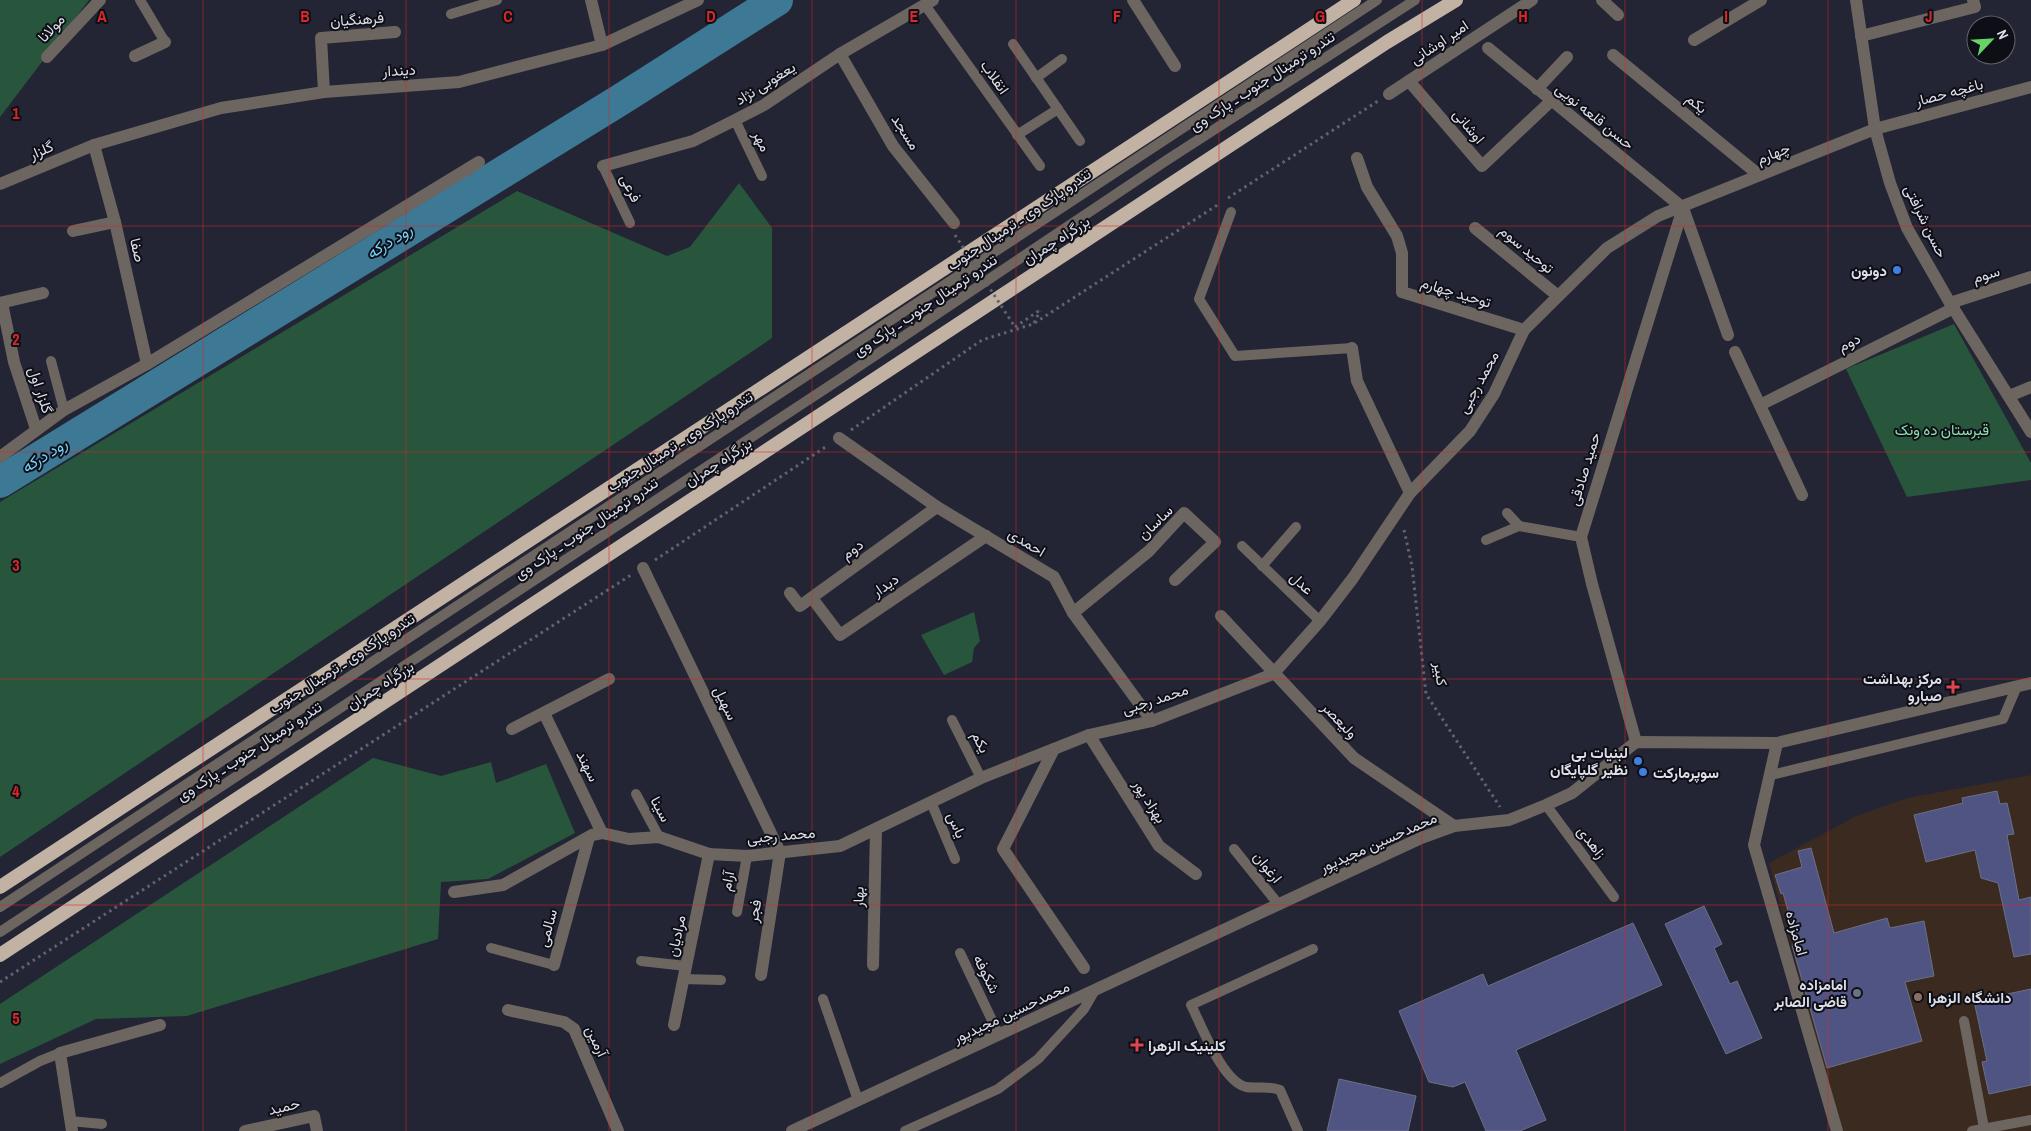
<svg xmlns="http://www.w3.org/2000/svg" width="2031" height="1131" font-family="'Archivo Narrow',Vazirmatn,sans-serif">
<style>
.education{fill:#3a2a20}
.green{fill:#27563c}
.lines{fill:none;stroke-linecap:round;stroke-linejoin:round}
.river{stroke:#3d7995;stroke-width:32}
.building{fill:#505483;stroke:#6d6f82}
.path{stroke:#616371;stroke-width:3;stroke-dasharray:2.5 4;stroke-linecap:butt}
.service{stroke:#6d6660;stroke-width:10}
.minor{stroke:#6d6660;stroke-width:12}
.tertiary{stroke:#6d6660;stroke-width:12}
.trunk{stroke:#c2b2a4;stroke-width:14}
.path-bridge{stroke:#616371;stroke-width:3;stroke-dasharray:2.5 4;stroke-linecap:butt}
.grid{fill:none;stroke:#d62828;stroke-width:1;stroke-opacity:0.55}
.shop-dot{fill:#3f7fe0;stroke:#0e0f16;stroke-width:2}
.health-dot{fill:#e0444e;stroke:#0e0f16;stroke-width:2}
.worship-dot{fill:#6b7280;stroke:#0e0f16;stroke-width:2}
.education-dot{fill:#8d6e63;stroke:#0e0f16;stroke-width:2}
.labels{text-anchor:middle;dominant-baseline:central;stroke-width:4;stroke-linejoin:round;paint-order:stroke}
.street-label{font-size:15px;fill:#dddee9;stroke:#0e0f16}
.poi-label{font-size:15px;font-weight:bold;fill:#dddee9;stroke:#0e0f16;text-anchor:end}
.park-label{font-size:15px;fill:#8cdfae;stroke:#0e0f16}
.water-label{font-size:16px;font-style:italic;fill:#78d3fe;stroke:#0e0f16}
.grid-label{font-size:16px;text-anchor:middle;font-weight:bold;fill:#d62828;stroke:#0e0f16;stroke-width:4;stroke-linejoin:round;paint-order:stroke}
</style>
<rect width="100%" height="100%" fill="#232535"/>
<polygon class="education" points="2031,775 2031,1131 1840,1131 1769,863 1856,816 1907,798"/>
<g class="green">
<polygon points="0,0 89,0 0,117"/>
<polygon points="739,183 772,228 772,338 0,857 0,502 517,191 667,256 690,247"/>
<polygon points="1954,324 2031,463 2031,480 1907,497 1846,369"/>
<polygon points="974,612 980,641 974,648 972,662 944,675 921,635"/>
<polygon points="373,758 441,776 491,762 496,783 546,764 575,833 488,879 441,882 438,939 187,1016 96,1019 0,1064 0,1004"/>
</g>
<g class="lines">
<polyline class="river" points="0,482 620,100 777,0"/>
</g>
<g class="building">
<polygon points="1997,791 2000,804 2007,803 2014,834 2007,835 2019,900 2031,897 2031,954 2014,957 1998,883 1981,878 1975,850 1926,862 1914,815 1963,803 1962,798"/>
<polygon points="1811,848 1834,933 1887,918 1890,928 1924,921 1934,976 1905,982 1922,1041 1827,1068 1792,945 1797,943 1783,893 1781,894 1775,875 1802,867 1798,851"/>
<polygon points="1704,906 1722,944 1714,948 1730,984 1737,981 1762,1038 1726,1054 1665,924"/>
<polygon points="1633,923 1662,985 1516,1050 1546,1120 1520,1131 1486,1131 1465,1082 1453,1087 1429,1082 1399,1011 1483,974 1488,986"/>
<polygon points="2031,989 2031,1085 1989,1094 1982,1062 1987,1061 1974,1001"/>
<polygon points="1339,1079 1416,1096 1408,1131 1327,1131"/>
</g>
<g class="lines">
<g class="path">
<polyline points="1228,198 1378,101"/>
<polyline points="1034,323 1040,311"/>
<polyline points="1015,327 1040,310"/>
<polyline points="851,430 982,340 1033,324 1219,204"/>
<polyline points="1404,530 1412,566 1426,694 1500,807"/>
<polyline points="655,560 827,446"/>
<polyline points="0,982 631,575"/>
</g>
<g class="service">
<polyline points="140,0 165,42"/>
<polyline points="925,5 1040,166"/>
<polyline points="451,14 497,0"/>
<polyline points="1013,44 1080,141"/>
<polyline points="1036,78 1062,59"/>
<polyline points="735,120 762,176"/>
<polyline points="1017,135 1058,109"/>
<polyline points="603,166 630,223"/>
<polyline points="1231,212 1199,299 1235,356 1352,348"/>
<polyline points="51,361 64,410"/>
<polyline points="1507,513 1519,526"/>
<polyline points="1486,540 1519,526 1581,537"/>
<polyline points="1242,546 1320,621"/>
<polyline points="1262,566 1296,527"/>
<polyline points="952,720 981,778"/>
<polyline points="1771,775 2003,719 2017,686"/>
<polyline points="636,794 659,837"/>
<polyline points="931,802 955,859"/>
<polyline points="1546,805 1614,897"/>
<polyline points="1234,849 1279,905"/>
<polyline points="0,907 1377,0"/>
<polyline points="737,912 747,856"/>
<polyline points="0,932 840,379 1167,160 1415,0"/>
<polyline points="491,948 554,965"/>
<polyline points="960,953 999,1035"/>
<polyline points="641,961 686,966"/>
<polyline points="683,979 721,980"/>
<polyline points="823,999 858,1100"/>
<polyline points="1964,1021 1984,1128"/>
<polyline points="0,1083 40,1061 60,1053"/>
<polyline points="70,1121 102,1124"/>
<polyline points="905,1131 998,1089 1038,1059 1084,1009 1095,990"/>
<path d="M 1298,1131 L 1280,1090 C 1267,1085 1257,1089 1246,1087 C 1222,1081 1202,1026 1191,1005 L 1313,949"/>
<polyline points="1972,1131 2031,1120"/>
</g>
<g class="minor">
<polyline points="591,0 602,45"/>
<polyline points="1133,0 1175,66"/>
<polyline points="1602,0 1618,15"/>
<polyline points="1856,0 1875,129"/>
<polyline points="1861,36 1975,7 1973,0"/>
<polyline points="1694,40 1761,0"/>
<polyline points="1488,48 1683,208"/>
<polyline points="840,54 893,146 954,223"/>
<polyline points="1613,55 1759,175"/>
<polyline points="135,56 165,42"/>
<polyline points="47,57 100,0"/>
<polyline points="1409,81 1482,166 1551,101"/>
<polyline points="1537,89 1567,57"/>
<polyline points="324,92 321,38 395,32"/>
<polyline points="1389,94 1532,0"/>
<polyline points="94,145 115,222 147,364"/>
<polyline points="1357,158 1367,187 1397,236 1402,253 1402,292 1524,330"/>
<polyline points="603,166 693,141 735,120 764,105 840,54 933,0"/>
<polyline points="0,184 94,145 221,108 324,92 459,82 602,45 698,0"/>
<polyline points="1683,208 1728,335"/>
<polyline points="1475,228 1558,296"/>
<polyline points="73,231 115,222"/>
<polyline points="0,303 43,293"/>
<polyline points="2,303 14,362 36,429"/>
<polyline points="1950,303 2031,277"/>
<polyline points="1352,348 1357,381 1410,493"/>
<polyline points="1735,352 1802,495"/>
<polyline points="2009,396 2031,387"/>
<polyline points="1760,405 1954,308"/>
<polyline points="839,438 937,507 1054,577 1073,613 1152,721"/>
<polyline points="0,457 64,410 147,364 479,162"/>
<polyline points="643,568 780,852"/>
<polyline points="790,593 800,606 937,507"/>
<polyline points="812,598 840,635 986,536"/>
<polyline points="1073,613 1149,551 1184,513 1215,542 1175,580"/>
<polyline points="1221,616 1354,758 1454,826"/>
<polyline points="544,713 602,833"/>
<polyline points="512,729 609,679"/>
<polyline points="1089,735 1159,846 1196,874"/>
<polyline points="1636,742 1592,584 1581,537 1683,208"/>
<polyline points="1777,743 1754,845 1837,1131"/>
<polyline points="1054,749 1003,849 1084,968"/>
<polyline points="454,892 503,885 592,835 602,833 629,839 659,837 709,854 747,856 840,846 981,778 1089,735 1152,721 1273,674 1320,621 1353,578 1410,493 1470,431 1494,394 1524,330 1607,248 1658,216 1875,129 2031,87"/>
<polyline points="554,965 589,837"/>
<polyline points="873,965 876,830"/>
<polyline points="761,975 780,852"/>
<polyline points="508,1010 564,1022 574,1029 618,1131"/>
<polyline points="674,1025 709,854"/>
<polyline points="72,1131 60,1053 160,1025"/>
<polyline points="245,1131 314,1116 317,1131"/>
<polyline points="792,1131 1421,838 1454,826 1509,820 1546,805 1572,793 1636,742 1777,743 2031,683"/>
</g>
<polyline class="tertiary" points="1875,129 1890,183 1907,228 1950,303 2031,432"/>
<g class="trunk">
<polyline points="0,887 1354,0"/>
<polyline points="0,955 1387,42 1456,0"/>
</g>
<polyline class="path-bridge" points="955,235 1015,327"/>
</g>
<path class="grid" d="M 203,0 L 203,1131M 406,0 L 406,1131M 609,0 L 609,1131M 812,0 L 812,1131M 1016,0 L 1016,1131M 1219,0 L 1219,1131M 1422,0 L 1422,1131M 1625,0 L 1625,1131M 1828,0 L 1828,1131M 0,226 L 2031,226M 0,452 L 2031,452M 0,679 L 2031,679M 0,905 L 2031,905"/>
<g class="shop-dot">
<circle cx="1897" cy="270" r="5"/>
<circle cx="1638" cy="761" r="5"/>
<circle cx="1643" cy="772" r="5"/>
</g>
<g class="health-dot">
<path d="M1950.5 679.5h5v5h5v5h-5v5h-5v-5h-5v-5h5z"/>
<path d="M1134.5 1037.5h5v5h5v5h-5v5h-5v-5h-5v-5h5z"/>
</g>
<circle class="worship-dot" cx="1857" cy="993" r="5"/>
<circle class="education-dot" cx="1918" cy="997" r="5"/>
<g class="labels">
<g class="street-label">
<text transform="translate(357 19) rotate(-4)">فرهنگیان</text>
<text transform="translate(51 28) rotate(-47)">مولانا</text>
<text transform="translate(1439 42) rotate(-34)">امیر اوشانی</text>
<text transform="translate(399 70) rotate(-3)">دیندار</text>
<text transform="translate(995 77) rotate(55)">انقلاب</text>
<text transform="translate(1262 81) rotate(-33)">تندرو ترمینال جنوب ـ پارک وی</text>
<text transform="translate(765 83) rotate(-32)">یعغوبی نژاد</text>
<text transform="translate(1949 92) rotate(-15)">باغچه حصار</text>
<text transform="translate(1697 103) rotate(40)">یکم</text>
<text transform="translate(1595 116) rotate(39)">حسن قلعه نویی</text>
<text transform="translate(1469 126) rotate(50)">اوشانی</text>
<text transform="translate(906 132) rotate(57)">مسجد</text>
<text transform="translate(762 141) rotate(64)">مهر</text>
<text transform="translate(41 150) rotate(-23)">گلزار</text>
<text transform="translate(1773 153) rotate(-22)">چهارم</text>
<text transform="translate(631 188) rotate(64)">فرعی</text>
<text transform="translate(1019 219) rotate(-34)">تندرو پارک وی ـ ترمینال جنوب</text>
<text transform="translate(1926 221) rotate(64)">حسن شرافتی</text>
<text transform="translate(1056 240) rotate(-33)">بزرگراه چمران</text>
<text transform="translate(1527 249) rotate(40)">توحید سوم</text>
<text transform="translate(138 250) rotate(77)">صفا</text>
<text transform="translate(1986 274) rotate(-17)">سوم</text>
<text transform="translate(1456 292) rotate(17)">توحید چهارم</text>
<text transform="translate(925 305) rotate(-34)">تندرو ترمینال جنوب ـ پارک وی</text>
<text transform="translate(1849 342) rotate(-26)">دوم</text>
<text transform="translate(1478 382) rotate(-61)">محمد رجبی</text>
<text transform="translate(41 390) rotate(72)">گلزار اول</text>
<text transform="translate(680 441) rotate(-33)">تندرو پارک وی ـ ترمینال جنوب</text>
<text transform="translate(718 462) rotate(-33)">بزرگراه چمران</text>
<text transform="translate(1584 469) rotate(-73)">حمید صادقی</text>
<text transform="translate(1155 522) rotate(-44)">ساسان</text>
<text transform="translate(586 528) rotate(-34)">تندرو ترمینال جنوب ـ پارک وی</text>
<text transform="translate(1027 542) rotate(31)">احمدی</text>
<text transform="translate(852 549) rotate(-36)">دوم</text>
<text transform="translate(1302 583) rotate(44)">عدل</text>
<text transform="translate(885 585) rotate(-34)">دیدار</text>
<text transform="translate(342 663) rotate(-33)">تندرو پارک وی ـ ترمینال جنوب</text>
<text transform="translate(1441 674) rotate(83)">کبیر</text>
<text transform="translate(380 685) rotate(-33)">بزرگراه چمران</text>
<text transform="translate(1155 699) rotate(-18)">محمد رجبی</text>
<text transform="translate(726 703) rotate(64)">سهیل</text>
<text transform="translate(1340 720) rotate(46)">ولیعصر</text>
<text transform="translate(981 742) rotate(63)">یکم</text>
<text transform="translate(249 751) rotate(-33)">تندرو ترمینال جنوب ـ پارک وی</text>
<text transform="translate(588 766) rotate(64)">سهند</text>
<text transform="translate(1150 801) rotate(58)">بهزاد پور</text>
<text transform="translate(661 809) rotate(62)">سینا</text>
<text transform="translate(957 825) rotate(67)">یاس</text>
<text transform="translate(781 835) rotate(-5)">محمد رجبی</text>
<text transform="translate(1378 842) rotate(-24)">محمدحسین مجیدپور</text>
<text transform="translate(1592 842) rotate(53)">زاهدی</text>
<text transform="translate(1268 867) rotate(51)">ارغوان</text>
<text transform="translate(727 881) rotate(-79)">آرام</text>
<text transform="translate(858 897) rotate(-89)">بهار</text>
<text transform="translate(754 911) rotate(-81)">فجر</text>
<text transform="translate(547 928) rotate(-75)">سالمی</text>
<text transform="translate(1797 933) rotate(74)">امامزاده</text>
<text transform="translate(676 936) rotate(-78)">مرادیان</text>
<text transform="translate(987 974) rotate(64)">شکوفه</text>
<text transform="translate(1011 1012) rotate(-25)">محمدحسین مجیدپور</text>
<text transform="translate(597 1041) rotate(65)">آرمین</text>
<text transform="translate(284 1106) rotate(-13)">حمید</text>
</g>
<g class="poi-label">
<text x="1887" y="270">دونون</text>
<text x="1942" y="678">مرکز بهداشت<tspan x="1942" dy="17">صبارو</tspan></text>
<text x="1628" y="752">لبنیات بی<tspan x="1628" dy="17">نظیر گلپایگان</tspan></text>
<text x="1653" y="772" text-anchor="start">سوپرمارکت</text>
<text x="1847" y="984">امامزاده<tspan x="1847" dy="17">قاضی الصابر</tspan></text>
<text x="1928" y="997" text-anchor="start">دانشگاه الزهرا</text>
<text x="1148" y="1045" text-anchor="start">کلینیک الزهرا</text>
</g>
<g class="park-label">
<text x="1942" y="429">قبرستان ده ونک</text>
</g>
<g class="water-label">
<text transform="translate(389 241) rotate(-32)">رود درکه</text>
<text transform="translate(44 455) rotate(-32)">رود درکه</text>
</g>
</g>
<g class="grid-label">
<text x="102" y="22">A</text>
<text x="305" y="22">B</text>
<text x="508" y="22">C</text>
<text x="711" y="22">D</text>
<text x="914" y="22">E</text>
<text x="1117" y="22">F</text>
<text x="1320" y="22">G</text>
<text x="1523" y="22">H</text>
<text x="1726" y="22">I</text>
<text x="1929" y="22">J</text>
<text x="16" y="119">1</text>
<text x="16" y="345">2</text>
<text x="16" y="571">3</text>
<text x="16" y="797">4</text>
<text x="16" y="1024">5</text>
</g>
<g transform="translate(1991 40) rotate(65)"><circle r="24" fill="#0e0f16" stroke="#61626a"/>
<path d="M0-4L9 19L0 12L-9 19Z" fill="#65d467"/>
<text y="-8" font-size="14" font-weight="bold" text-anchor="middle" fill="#dddee9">N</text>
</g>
</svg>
